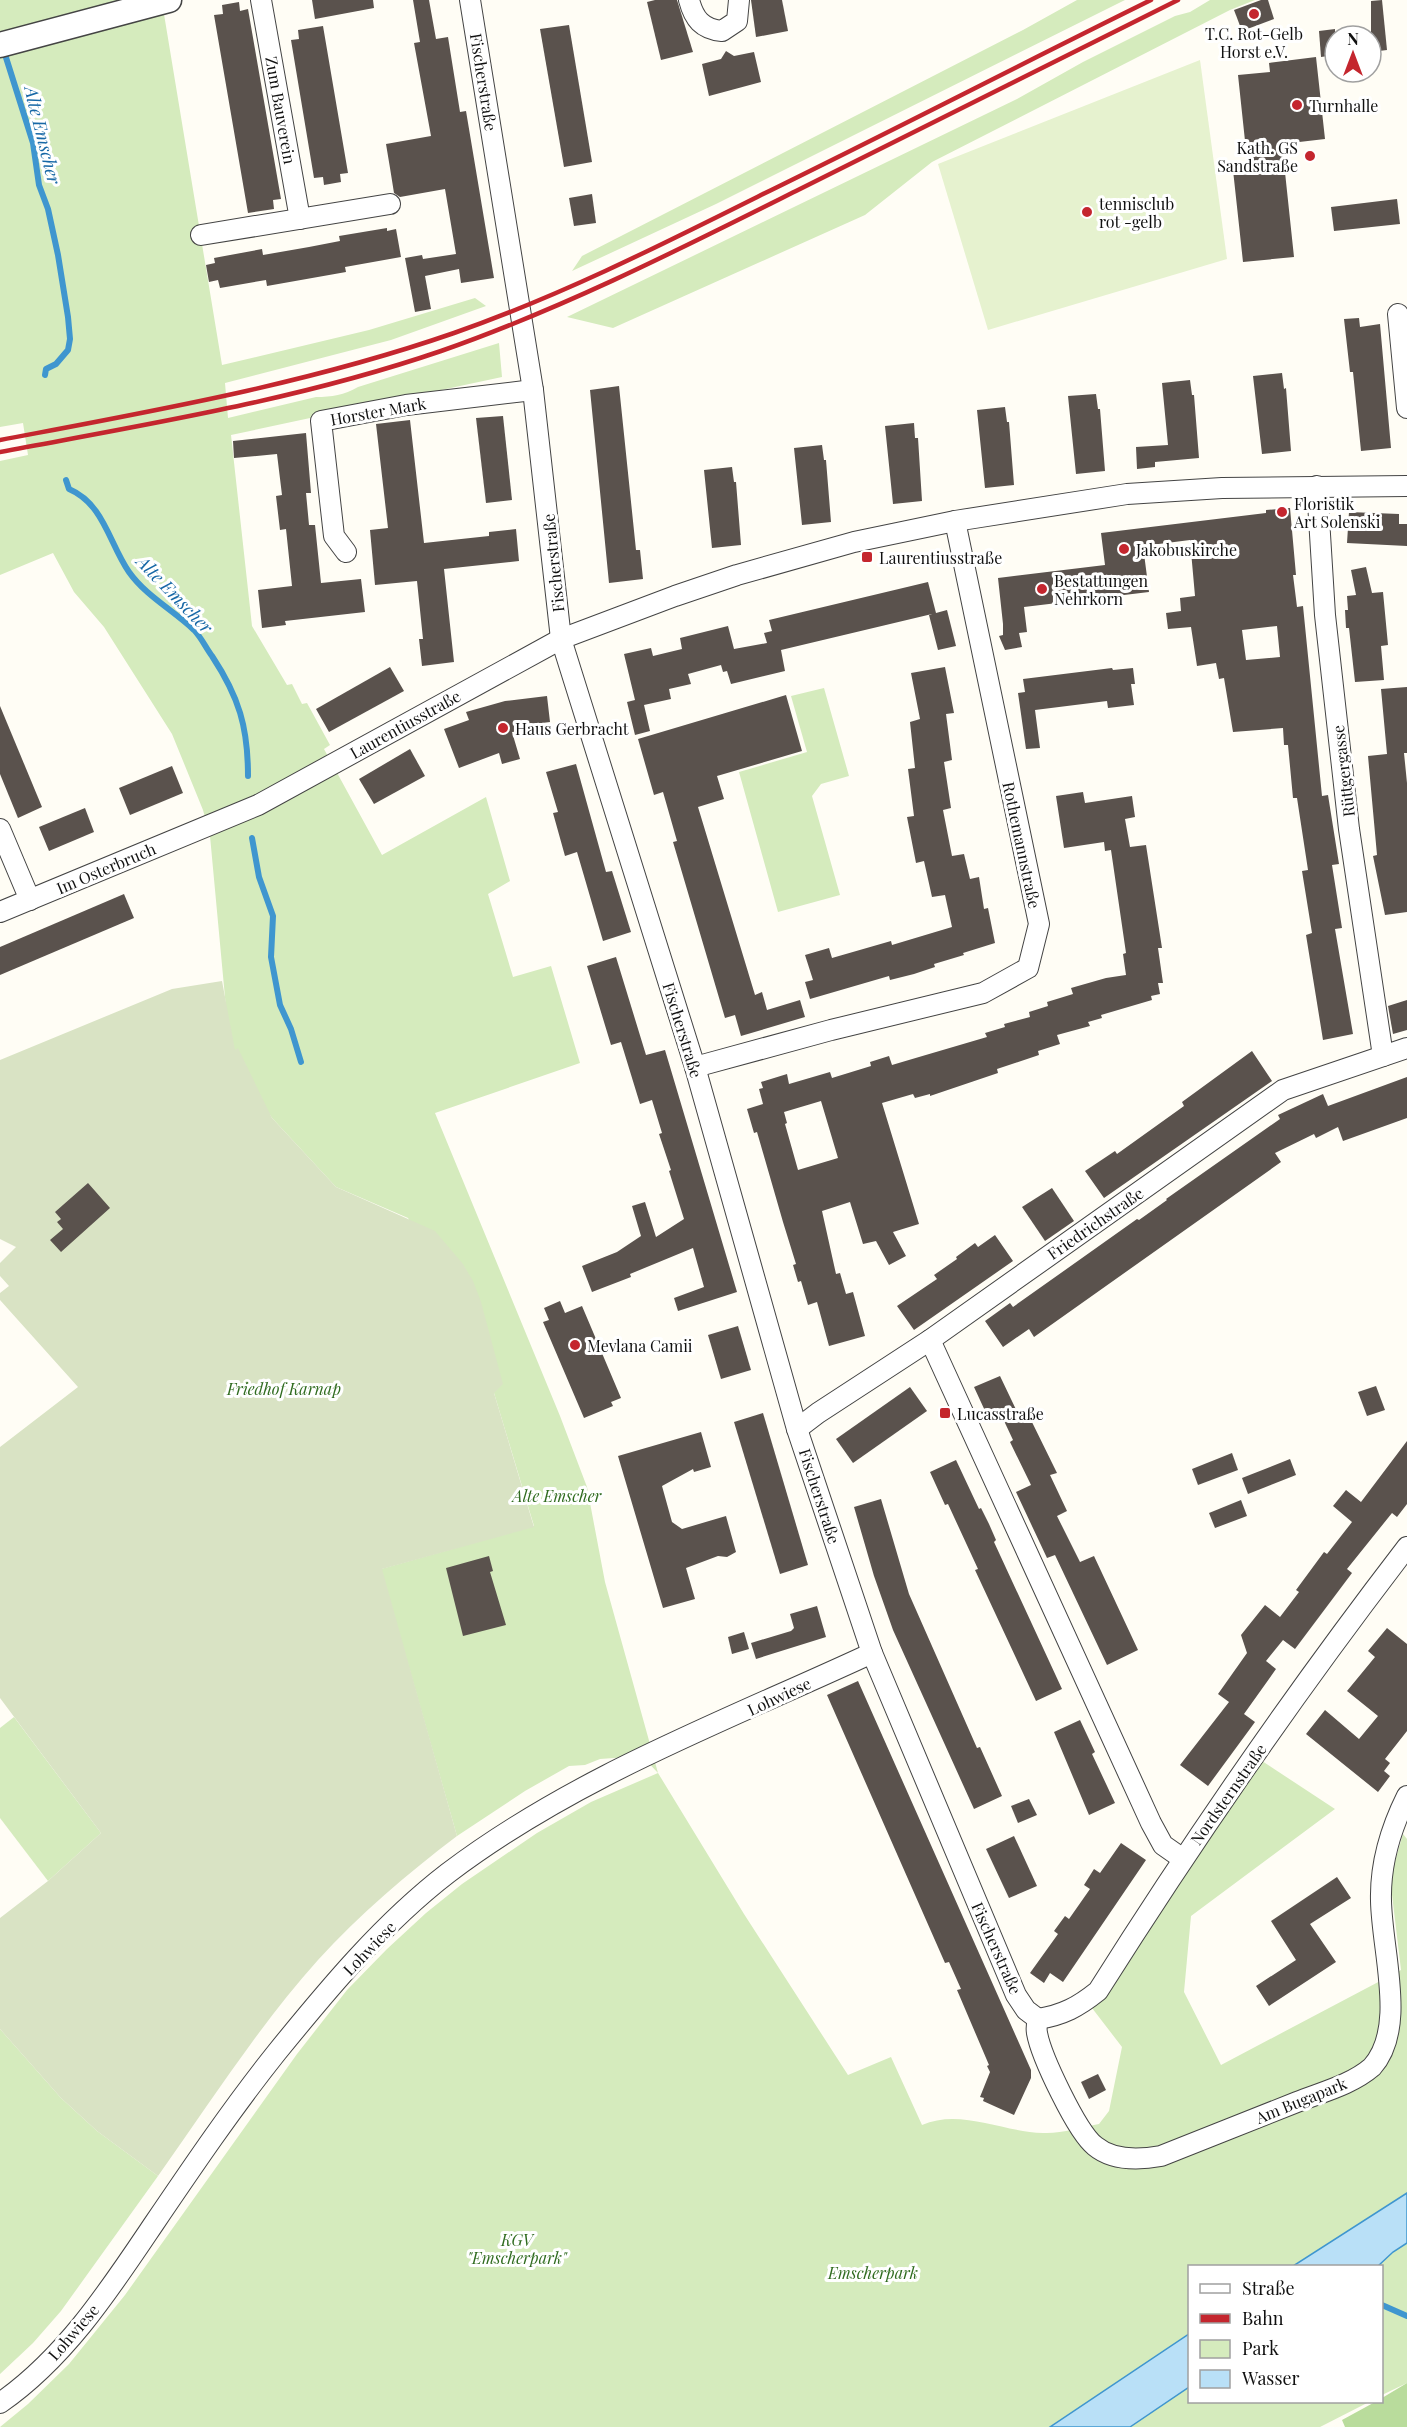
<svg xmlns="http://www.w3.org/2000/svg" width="1407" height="2427" font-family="'Playfair Display',serif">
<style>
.green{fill:#d5ebbd}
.forest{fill:#b9dc9c}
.cemetery{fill:#d9e3c4}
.pitch{fill:#e6f2cf}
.water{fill:#b9e0f7;stroke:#3f96cf;stroke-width:1.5}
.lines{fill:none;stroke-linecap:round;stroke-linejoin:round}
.stream{stroke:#3f96cf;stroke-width:6}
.building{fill:#5a524d;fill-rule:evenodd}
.minor-casing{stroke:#444;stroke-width:22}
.tertiary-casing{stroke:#444;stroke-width:27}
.minor{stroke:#fff;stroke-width:20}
.tertiary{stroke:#fff;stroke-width:24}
.rail{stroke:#c4262e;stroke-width:4.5}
.poi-dot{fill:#c4262e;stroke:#fff;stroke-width:2}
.labels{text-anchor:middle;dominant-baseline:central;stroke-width:6;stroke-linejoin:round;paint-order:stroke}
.poi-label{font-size:16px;fill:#111;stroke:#fff;text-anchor:start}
.street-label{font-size:16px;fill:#111;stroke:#fff}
.park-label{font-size:16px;font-style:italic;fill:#2f6b1f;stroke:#fff}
.water-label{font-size:18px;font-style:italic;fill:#1768a6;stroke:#fff}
</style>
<rect width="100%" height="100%" fill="#fffdf5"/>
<g class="green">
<path d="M 0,0 L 169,0 L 162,2 L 222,365 L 369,330 L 475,298 L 486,306 L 391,340 L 225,383 L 228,418 L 316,397 C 332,397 344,395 358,387 L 499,343 L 502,377 L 231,435 L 252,626 L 287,685 L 292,684 L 302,704 L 307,703 L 330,745 L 324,749 L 382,855 L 486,797 L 510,881 L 488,894 L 513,977 L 551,966 L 580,1063 L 435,1113 L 560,1416 L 587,1487 L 605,1582 L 658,1773 L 744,1914 L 848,2075 L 891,2057 L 922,2125 C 960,2108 1003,2132 1043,2133 C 1061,2134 1081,2127 1099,2124 L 1109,2111 L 1122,2047 L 1092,2008 L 1262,1761 L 1335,1809 L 1191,1916 L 1184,1992 L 1221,2065 L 1401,1970 L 1390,1878 L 1403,1834 L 1407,1839 L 1407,2383 L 1382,2395 L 1382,2266 L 1190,2266 L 1190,2402 L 1369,2402 L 1320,2427 L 0,2427 L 28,2404 L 69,2364 L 125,2295 L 297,2054 L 347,1990 L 387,1949 L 426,1913 L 462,1884 L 537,1833 L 591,1802 L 658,1773 L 642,1756 L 600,1759 L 585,1765 L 569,1766 L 525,1791 L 457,1836 L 381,1569 L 534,1526 L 494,1393 L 408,1218 L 336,1187 L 272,1118 L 230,1051 L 210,836 L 203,810 L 172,734 L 104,627 L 74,592 L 53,553 L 0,575 L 0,461 L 28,455 L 23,423 L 0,427 Z"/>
<polygon points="1077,0 1125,0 716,204 572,271 582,256 1023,30"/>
<polygon points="1210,0 1255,0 1230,10 932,162 865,215 613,328 567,317 1017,99 1083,62 1175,16 1190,12"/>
<polygon points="824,688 849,776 821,784 812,796 840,895 778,912 739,772 807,752 791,696"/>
<polygon points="14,1717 101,1833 48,1881 0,1818 0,1728"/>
<polygon points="0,2029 61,2098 97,2131 158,2176 61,2311 33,2343 0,2374"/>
</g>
<polygon class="forest" points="1407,2383 1407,2427 1345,2427 1342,2420 1375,2402 1382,2402 1382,2398"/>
<path class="cemetery" d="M 222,981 L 235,1050 L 238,1048 L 272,1118 L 336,1187 L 435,1231 L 463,1264 L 473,1281 L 481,1302 L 503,1384 L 494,1393 L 534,1527 L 382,1569 L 457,1836 C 407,1874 360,1914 318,1960 C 258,2027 210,2103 158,2176 L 97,2131 L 61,2098 L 0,2029 L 0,1918 L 48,1881 L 101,1833 L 0,1698 L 0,1447 L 78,1387 L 0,1300 L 0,1293 L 9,1286 L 0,1276 L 0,1263 L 16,1247 L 0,1239 L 0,1060 L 172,989 Z"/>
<polygon class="pitch" points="1200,60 1227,259 988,330 938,164"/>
<g class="water">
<polygon points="1407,2193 1407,2243 1393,2252 1378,2266 1293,2266"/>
<polygon points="1189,2334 1189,2387 1130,2427 1050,2427"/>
</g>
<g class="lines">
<g class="stream">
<polyline points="3,48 33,143 39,185 48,209 58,255 68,317 70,339 68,350 56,364 46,369 45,375"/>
<path d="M 66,480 L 69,489 C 104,504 109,543 129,572 C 146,596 173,610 194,630 C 201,637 206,648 212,656 C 239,697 248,727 248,776"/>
<polyline points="252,838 259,877 273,916 271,957 280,1005 291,1029 301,1062"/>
<polyline points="1382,2305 1407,2316"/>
</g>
</g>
<g class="building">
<polygon points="312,0 373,0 374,8 315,19"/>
<polygon points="413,0 429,0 436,39 448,37 460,112 466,111 494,278 461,283 459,269 425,276 431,309 415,312 405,258 422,255 423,259 456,254 445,189 400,197 394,193 390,168 386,144 431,136 414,43 420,42"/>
<polygon points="655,0 677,0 693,52 661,60 647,2"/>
<polygon points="751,0 782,0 788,31 756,37"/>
<polygon points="1261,0 1268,0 1274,19 1242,31 1234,10"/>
<polygon points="1382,0 1387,50 1371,52 1371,1"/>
<polygon points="239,2 240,11 248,9 281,199 273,200 274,209 248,213 214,15 223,14 222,5"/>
<polygon points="569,25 592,162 564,167 540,29"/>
<polygon points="323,26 348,173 340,174 341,182 324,185 323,177 314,178 291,40 299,39 298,30"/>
<polygon points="1335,29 1335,55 1321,57 1319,31"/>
<polygon points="726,51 734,56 754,52 761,82 709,96 702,64 721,59"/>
<polygon points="1316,57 1325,139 1282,144 1294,257 1243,262 1233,170 1248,169 1238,75 1270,72 1269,63"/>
<polygon points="592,194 596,223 574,226 569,198"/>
<polygon points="1397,199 1400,224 1334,231 1331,207"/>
<polygon points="387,228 387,231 396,229 401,257 345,267 346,272 267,286 266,280 220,288 218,280 209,282 206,265 215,263 214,258 262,249 263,255 309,247 340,241 339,236"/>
<polygon points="1359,318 1360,327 1380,324 1391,448 1361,451 1353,372 1350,372 1344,319"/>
<polygon points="1282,373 1284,389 1286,388 1291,451 1262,454 1253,376"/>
<polygon points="1190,380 1192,395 1194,395 1199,458 1155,462 1155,467 1137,469 1136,447 1168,445 1162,383"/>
<polygon points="619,386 636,550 640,550 643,579 609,583 590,390"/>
<polygon points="1096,394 1098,409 1100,409 1105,471 1076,474 1068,396"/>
<polygon points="1005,407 1007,422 1009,422 1014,485 985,488 977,410"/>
<polygon points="503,416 512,500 486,503 476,418"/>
<polygon points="410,420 424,543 489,536 489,532 516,529 519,561 444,569 454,662 422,666 419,639 423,639 417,581 375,585 370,530 388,528 376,424"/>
<polygon points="914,423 915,438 918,438 922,501 893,504 885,426"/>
<polygon points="306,433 311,493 306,493 309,525 315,525 321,583 361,579 365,612 285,621 286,625 262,628 258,590 292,586 286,529 280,530 276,496 282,495 277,454 234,458 233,441"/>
<polygon points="822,445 824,460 826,460 831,522 802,525 794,448"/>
<polygon points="732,467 734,482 736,482 741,545 712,548 704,470"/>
<path d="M 1290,508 L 1296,575 L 1293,575 L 1297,607 L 1303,606 L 1322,796 L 1328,795 L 1339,864 L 1332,865 L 1342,928 L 1335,929 L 1353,1034 L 1323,1040 L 1306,935 L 1312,933 L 1302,871 L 1308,870 L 1297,798 L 1293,798 L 1288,745 L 1284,745 L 1283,728 L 1233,732 L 1224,678 L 1219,679 L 1216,663 L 1197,666 L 1191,627 L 1168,629 L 1166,613 L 1181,611 L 1180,598 L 1195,596 L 1190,540 L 1143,546 L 1149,592 L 1024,607 L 1027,632 L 1019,633 L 1022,647 L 1005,650 L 999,636 L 1003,635 L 1003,624 L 998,578 L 1105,565 L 1101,533 L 1266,513 L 1266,510 ZM 1277,626 L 1280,657 L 1246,660 L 1242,630 Z"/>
<polygon points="1349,512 1399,514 1399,524 1407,524 1407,546 1347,543"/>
<polygon points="1366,567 1372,593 1383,592 1388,645 1381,646 1384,680 1355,682 1349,628 1346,628 1345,610 1348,610 1347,596 1356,595 1351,570"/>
<polygon points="928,582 936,613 947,610 956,646 938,650 929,615 932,614 781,650 785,671 731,684 727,671 723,672 721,665 688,674 691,684 669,689 671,699 644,705 650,731 635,735 627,702 635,700 624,654 651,648 653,656 682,649 680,638 728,626 734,649 767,643 764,633 772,631 769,620"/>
<polygon points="390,667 404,691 329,732 316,709"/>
<polygon points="945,667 954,713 946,714 952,760 944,762 951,808 943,810 952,856 964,854 970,879 979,877 984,909 988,908 995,943 963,953 964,955 934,964 935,967 914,974 890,980 889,976 810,999 805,982 813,980 805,955 829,948 832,958 891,941 892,945 952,927 945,895 932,897 924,861 916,863 907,817 914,816 908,769 915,768 910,722 920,719 911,673"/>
<polygon points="1112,668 1113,670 1133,668 1135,684 1131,684 1134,705 1108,708 1107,701 1035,710 1040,748 1026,749 1018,693 1025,692 1023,679"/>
<polygon points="1407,687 1407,753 1404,753 1407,783 1407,912 1385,915 1373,856 1377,855 1368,756 1387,754 1381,689"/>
<polygon points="786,695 802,751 717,776 724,799 698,807 755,995 762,992 767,1010 800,1000 805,1017 741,1036 735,1015 725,1018 673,842 677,841 663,792 654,795 638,739"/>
<polygon points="547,696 550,722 534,724 534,730 512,732 520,759 502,764 499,753 459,768 444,729 469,720 466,712 505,701"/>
<polygon points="0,706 42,807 18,818 0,774"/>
<polygon points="410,749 425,776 374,804 359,779"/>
<polygon points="576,764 606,872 612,871 631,932 603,941 577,852 565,856 553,813 558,812 546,772"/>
<polygon points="172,766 183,793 130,815 119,788"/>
<path d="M 1083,792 L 1085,803 L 1132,796 L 1135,817 L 1125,819 L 1130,847 L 1146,845 L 1162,948 L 1158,948 L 1163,983 L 1158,983 L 1160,994 L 1151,996 L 1152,1000 L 1101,1015 L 1102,1018 L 1088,1022 L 1090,1026 L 1057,1035 L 1060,1044 L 1038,1051 L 1039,1055 L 997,1069 L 998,1073 L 930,1096 L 930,1094 L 915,1098 L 913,1094 L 882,1103 L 919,1224 L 893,1232 L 906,1256 L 889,1265 L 876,1241 L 863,1244 L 850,1202 L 822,1211 L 836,1274 L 840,1273 L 846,1294 L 853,1292 L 865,1336 L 829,1346 L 817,1302 L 808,1305 L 801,1281 L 798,1282 L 793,1265 L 796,1264 L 783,1222 L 757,1132 L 754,1133 L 747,1109 L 763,1104 L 759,1089 L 763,1088 L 761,1082 L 787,1074 L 789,1084 L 830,1072 L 832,1078 L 871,1066 L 870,1062 L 889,1056 L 892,1065 L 919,1057 L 987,1037 L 985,1033 L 1005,1027 L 1004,1024 L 1030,1017 L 1029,1012 L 1048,1006 L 1047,1002 L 1073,994 L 1071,988 L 1106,978 L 1126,975 L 1123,954 L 1126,953 L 1111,850 L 1105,851 L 1104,842 L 1064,848 L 1056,796 ZM 821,1101 L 838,1158 L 798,1170 L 785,1124 L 787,1123 L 784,1112 Z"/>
<polygon points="85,808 94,832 49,851 39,827"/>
<polygon points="124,894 134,918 0,975 0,947"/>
<polygon points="616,957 646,1055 665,1050 737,1292 678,1311 674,1298 704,1287 693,1248 630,1274 631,1277 592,1292 582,1266 617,1252 641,1236 632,1206 645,1202 656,1237 684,1219 669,1171 671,1170 659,1134 662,1133 652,1100 640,1104 621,1042 611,1045 587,966"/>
<polygon points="1407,1000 1407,1030 1393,1034 1388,1006"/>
<polygon points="1252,1051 1272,1081 1104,1198 1085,1171 1115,1151 1117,1154 1184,1106 1182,1102"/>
<polygon points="1407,1077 1407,1118 1343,1141 1338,1127 1316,1138 1314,1134 1275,1153 1281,1162 1034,1337 1029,1329 1003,1347 985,1321 1010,1303 1013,1307 1137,1219 1139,1220 1167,1200 1166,1199 1280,1119 1278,1115 1323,1094 1328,1106"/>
<polygon points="88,1183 110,1208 61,1252 50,1240 63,1229 57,1222 61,1219 55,1212"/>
<polygon points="1052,1188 1074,1221 1045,1241 1022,1207"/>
<polygon points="995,1235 1013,1261 914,1330 897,1306 937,1279 934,1275 957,1259 956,1257 975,1243 978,1247"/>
<polygon points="560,1301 565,1313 582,1306 621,1398 611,1402 613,1406 584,1418 543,1322 549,1320 544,1308"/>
<polygon points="738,1326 751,1370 721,1379 708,1335"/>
<polygon points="1000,1376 1020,1418 1028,1414 1057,1473 1050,1475 1067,1511 1057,1516 1080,1562 1094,1556 1138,1650 1107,1665 1055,1555 1047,1558 1016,1492 1031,1485 1010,1442 1013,1440 998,1408 986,1413 974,1387"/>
<polygon points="1376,1386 1385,1410 1367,1416 1358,1392"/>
<polygon points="910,1387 927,1411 853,1463 836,1439"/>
<polygon points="763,1413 808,1565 780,1574 734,1422"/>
<polygon points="701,1432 711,1467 694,1472 693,1469 662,1486 672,1522 682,1529 726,1516 736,1552 727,1557 718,1556 686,1568 695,1599 663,1608 618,1456"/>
<polygon points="1407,1441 1407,1504 1397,1517 1392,1513 1347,1569 1352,1573 1295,1649 1283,1640 1266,1661 1276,1669 1244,1714 1255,1722 1208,1786 1180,1765 1229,1702 1218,1694 1247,1653 1241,1635 1265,1605 1280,1617 1299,1592 1296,1590 1324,1552 1327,1554 1352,1522 1333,1506 1346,1490 1361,1502"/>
<polygon points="1232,1453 1238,1470 1198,1485 1192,1469"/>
<polygon points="1290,1459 1296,1475 1248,1494 1242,1478"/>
<polygon points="956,1460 979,1509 981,1508 989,1524 996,1540 994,1542 1062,1689 1036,1701 975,1570 978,1569 948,1504 945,1505 930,1472"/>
<polygon points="881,1499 909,1594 977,1748 980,1747 1002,1796 974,1809 893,1630 874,1576 854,1507"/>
<polygon points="1241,1500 1247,1516 1215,1528 1209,1513"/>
<polygon points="489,1556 493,1571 490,1572 506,1625 463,1636 446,1568"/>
<polygon points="817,1606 826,1637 756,1659 751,1643 791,1631 794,1628 790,1614"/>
<polygon points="1387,1628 1407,1644 1407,1731 1385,1759 1390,1763 1384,1771 1390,1776 1378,1792 1306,1734 1325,1710 1359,1739 1378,1716 1347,1691 1375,1657 1368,1651"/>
<polygon points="744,1632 749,1649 732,1654 728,1637"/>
<polygon points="858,1681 1031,2070 1031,2078 1014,2115 983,2101 984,2098 980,2097 990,2072 987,2066 989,2065 957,1990 961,1989 949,1962 945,1963 827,1695"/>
<polygon points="1080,1720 1095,1752 1092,1754 1115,1803 1089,1815 1054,1732"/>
<polygon points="1029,1799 1037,1815 1018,1823 1011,1806"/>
<polygon points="1014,1836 1037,1886 1009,1898 986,1849"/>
<polygon points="1121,1843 1146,1860 1063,1982 1050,1973 1044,1983 1030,1973 1058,1934 1054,1931 1065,1916 1069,1919 1090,1889 1084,1885 1094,1869 1100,1873"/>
<polygon points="1337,1877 1351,1898 1310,1924 1336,1962 1269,2006 1256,1986 1296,1960 1271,1921"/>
<polygon points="1098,2074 1106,2090 1089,2099 1081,2082"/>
</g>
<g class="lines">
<g class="minor-casing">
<g id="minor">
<polyline points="261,0 300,219"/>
<polyline points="470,0 533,390 561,639 695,1067 797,1429 872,1653 1016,1995 1026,2010 1038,2019"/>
<path d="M 689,0 C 694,19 702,29 722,31 L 737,21 L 739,0"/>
<polyline points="201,235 390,204"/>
<polyline points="1398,314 1407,408"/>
<polyline points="1317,486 1325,615 1349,829 1383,1056"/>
<polyline points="346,552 334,536 321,421 406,405 533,390"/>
<polyline points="0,829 30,900"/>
<polyline points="0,912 258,805 561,639 675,596 737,575 854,542 955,521 1127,494 1222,488 1407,486"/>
<polyline points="695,1067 831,1030 983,993 1028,968 1039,924 955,521"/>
<polyline points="930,1340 1151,1823 1163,1845 1183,1859"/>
<polyline points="797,1429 818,1413 930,1340 1283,1090 1407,1048"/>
<path d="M 1038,2019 C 1037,2023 1036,2028 1037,2033 C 1041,2056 1077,2132 1095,2146 C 1113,2161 1139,2160 1161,2156 C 1206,2138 1252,2120 1297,2102 C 1322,2092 1351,2085 1372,2067 C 1407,2028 1382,1953 1381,1901 C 1380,1865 1391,1828 1407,1796"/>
<path d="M 1038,2019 C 1063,2015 1078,2007 1098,1991 C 1194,1839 1297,1690 1407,1547"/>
<path d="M 0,2403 C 65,2358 110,2289 153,2225 C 193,2166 233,2107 277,2052 C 329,1988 383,1923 448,1873 C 576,1776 728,1720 872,1653"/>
</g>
</g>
<g class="tertiary-casing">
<polyline id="tertiary" points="0,45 169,0"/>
</g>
<use href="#minor" class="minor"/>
<use href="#tertiary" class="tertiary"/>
<g class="rail">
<path d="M 0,440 C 153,411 307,384 454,333 C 560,296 661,245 761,195 C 892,131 1021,64 1151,0"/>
<path d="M 0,452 C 148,424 298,400 441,351 C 564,308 680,249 796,191 C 923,127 1050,63 1178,0"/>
</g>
</g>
<g class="poi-dot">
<circle cx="1254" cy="14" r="6"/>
<circle cx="1297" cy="105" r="6"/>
<circle cx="1310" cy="156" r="6"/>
<circle cx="1087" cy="212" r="6"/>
<circle cx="1282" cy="512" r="6"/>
<circle cx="1124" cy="549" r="6"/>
<rect x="861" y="551" width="12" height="12" rx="3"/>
<circle cx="1042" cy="589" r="6"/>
<circle cx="503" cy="728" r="6"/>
<circle cx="575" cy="1345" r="6"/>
<rect x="939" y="1407" width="12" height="12" rx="3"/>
</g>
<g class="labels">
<g class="poi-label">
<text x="1254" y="33" text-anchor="middle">T.C. Rot-Gelb<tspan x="1254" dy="18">Horst e.V.</tspan></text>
<text x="1309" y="105">Turnhalle</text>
<text x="1298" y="147" text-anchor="end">Kath. GS<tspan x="1298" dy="18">Sandstraße</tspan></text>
<text x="1099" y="203">tennisclub<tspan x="1099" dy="18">rot -gelb</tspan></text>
<text x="1294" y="503">Floristik<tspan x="1294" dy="18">Art Solenski</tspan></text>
<text x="1136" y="549">Jakobuskirche</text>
<text x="879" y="557">Laurentiusstraße</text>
<text x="1054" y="580">Bestattungen<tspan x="1054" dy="18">Nehrkorn</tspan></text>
<text x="515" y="728">Haus Gerbracht</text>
<text x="587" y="1345">Mevlana Camii</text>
<text x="957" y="1413">Lucasstraße</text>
</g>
<g class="street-label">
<text transform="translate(484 82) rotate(81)">Fischerstraße</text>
<text transform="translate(281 110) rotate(80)">Zum Bauverein</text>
<text transform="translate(378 411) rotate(-10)">Horster Mark</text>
<text transform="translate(553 563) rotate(-96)">Fischerstraße</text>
<text transform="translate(405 724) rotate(-29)">Laurentiusstraße</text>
<text transform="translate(1343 771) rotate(-97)">Rüttgergasse</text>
<text transform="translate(1022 845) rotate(78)">Rothemannstraße</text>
<text transform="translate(106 868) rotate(-23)">Im Osterbruch</text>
<text transform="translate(683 1030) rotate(73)">Fischerstraße</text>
<text transform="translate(1095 1223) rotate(-35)">Friedrichstraße</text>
<text transform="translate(820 1496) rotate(72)">Fischerstraße</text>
<text transform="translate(779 1696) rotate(-25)">Lohwiese</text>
<text transform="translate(1228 1794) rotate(-55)">Nordsternstraße</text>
<text transform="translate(369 1948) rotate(-46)">Lohwiese</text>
<text transform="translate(997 1948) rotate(66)">Fischerstraße</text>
<text transform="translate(1301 2100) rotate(-22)">Am Bugapark</text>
<text transform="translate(73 2332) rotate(-49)">Lohwiese</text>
</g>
<g class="park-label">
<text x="284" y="1388">Friedhof Karnap</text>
<text x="557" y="1495">Alte Emscher</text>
<text x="517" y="2239">KGV<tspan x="517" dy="18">"Emscherpark"</tspan></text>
<text x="873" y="2272">Emscherpark</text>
</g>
<g class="water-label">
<text transform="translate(43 135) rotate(76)">Alte Emscher</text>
<text transform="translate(175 594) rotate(46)">Alte Emscher</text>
</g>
</g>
<rect x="1188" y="2265" width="195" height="138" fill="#ffffff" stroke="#a0a0a0" stroke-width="1.5"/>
<rect x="1200" y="2284" width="30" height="9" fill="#ffffff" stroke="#a0a0a0" stroke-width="1.5"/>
<text x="1242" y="2295" font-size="18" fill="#111111">Straße</text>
<rect x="1200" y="2314" width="30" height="9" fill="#c4262e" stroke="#a0a0a0" stroke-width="1.5"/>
<text x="1242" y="2325" font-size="18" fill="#111111">Bahn</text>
<rect x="1200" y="2340" width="30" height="18" fill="#d5ebbd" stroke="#a0a0a0" stroke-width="1.5"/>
<text x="1242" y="2355" font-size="18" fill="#111111">Park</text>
<rect x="1200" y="2370" width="30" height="18" fill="#b9e0f7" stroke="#a0a0a0" stroke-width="1.5"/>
<text x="1242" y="2385" font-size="18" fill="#111111">Wasser</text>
<g transform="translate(1353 54)"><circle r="28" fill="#ffffff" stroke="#a0a0a0" stroke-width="1.5"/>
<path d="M0-4.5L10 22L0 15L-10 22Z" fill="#c4262e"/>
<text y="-9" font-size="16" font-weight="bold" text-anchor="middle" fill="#111111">N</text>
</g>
</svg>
